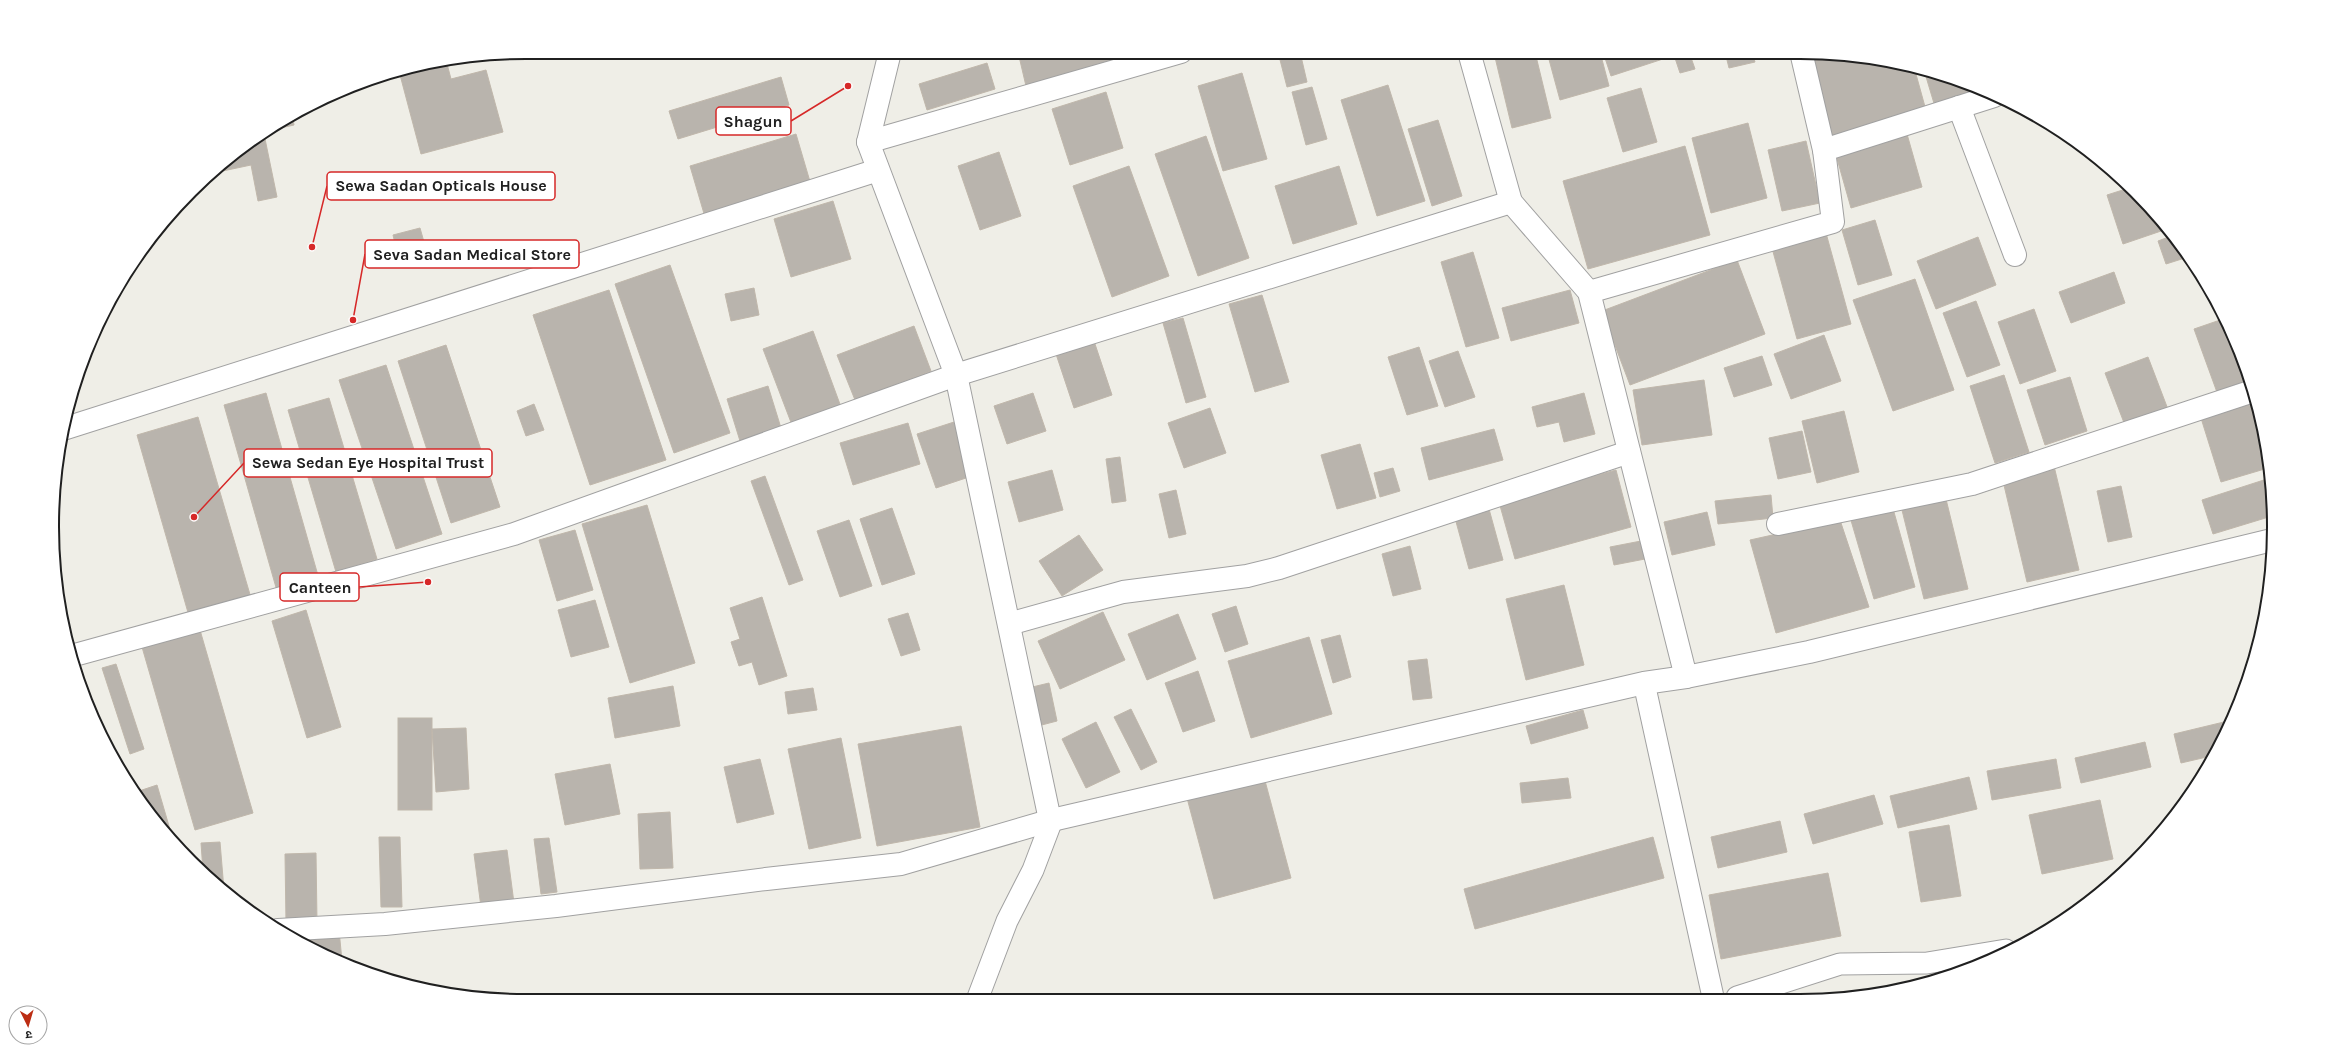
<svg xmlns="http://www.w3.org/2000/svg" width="2326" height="1053" font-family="Karla,'Noto Sans Devanagari',sans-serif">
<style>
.building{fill:#b9b4ad;stroke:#c0b7ab}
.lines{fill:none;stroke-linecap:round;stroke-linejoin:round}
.lane-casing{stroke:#a1a1a1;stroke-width:23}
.street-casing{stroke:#a1a1a1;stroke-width:24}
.lane{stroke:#fff;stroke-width:21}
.street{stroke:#fff;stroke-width:22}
.rim{fill:none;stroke:#202020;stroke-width:2}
.leader{fill:none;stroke:#d62828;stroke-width:1.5}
.callout-dot{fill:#d62828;stroke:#fff;stroke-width:1.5}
.callout{fill:#fff;stroke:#d62828;stroke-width:1.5}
.callout-label{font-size:16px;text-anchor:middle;font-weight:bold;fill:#202020}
</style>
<rect width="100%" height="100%" fill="#efeee7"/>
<g class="building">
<polygon points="1018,52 1164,52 1026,86"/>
<polygon points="1278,52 1300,52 1307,82 1287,87"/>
<polygon points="1535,52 1551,118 1512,128 1494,53"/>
<polygon points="1547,52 1600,52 1609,86 1560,100"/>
<polygon points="1603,52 1664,52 1666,58 1611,76"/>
<polygon points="1673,52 1689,52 1695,69 1680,73"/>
<polygon points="1725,52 1752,52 1755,62 1729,68"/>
<polygon points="1810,53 1892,61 1914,67 1927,114 1833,139"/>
<polygon points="446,60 451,79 486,70 503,132 421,154 399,71"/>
<polygon points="987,63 995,89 927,110 919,84"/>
<polygon points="1924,70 1952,77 1988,93 1936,110"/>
<polygon points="1242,73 1267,159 1223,171 1198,86"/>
<polygon points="781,77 789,105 678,139 669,111"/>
<polygon points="1388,85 1425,201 1377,216 1341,100"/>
<polygon points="1312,87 1327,139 1306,145 1292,92"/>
<polygon points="1641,88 1657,142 1623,152 1607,98"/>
<polygon points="1106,92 1123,148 1070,165 1052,109"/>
<polygon points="292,114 294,125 267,131 289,116"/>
<polygon points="1438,120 1462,196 1432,206 1408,129"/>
<polygon points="1748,123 1767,198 1711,213 1692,138"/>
<polygon points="264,134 277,197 258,201 251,165 218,172 217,167"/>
<polygon points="796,134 811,185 705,217 690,166"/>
<polygon points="1907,134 1922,187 1851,208 1836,155"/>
<polygon points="1206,136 1249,258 1198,276 1155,154"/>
<polygon points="1806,141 1820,203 1782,211 1768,150"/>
<polygon points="1685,146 1710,235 1588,269 1563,181"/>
<polygon points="999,152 1021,216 980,230 958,166"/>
<polygon points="1129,166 1169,276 1112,297 1073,186"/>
<polygon points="1339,166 1357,224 1293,244 1275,186"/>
<polygon points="2129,188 2167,229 2123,244 2107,195"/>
<polygon points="833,201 851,259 791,277 774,219"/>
<polygon points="1875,220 1892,275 1858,285 1842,230"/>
<polygon points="420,228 426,249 398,256 393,235"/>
<polygon points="1826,233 1851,324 1797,339 1772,248"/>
<polygon points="2174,235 2188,257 2166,264 2158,241"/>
<polygon points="1978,237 1996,285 1936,309 1917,261"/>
<polygon points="1473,252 1499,338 1466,347 1441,262"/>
<polygon points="1737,260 1765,334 1630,385 1602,311"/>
<polygon points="670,265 730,433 674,453 615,284"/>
<polygon points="2114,272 2125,303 2071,323 2059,292"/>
<polygon points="1915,279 1954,390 1893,411 1853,300"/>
<polygon points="754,288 759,315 731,321 725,294"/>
<polygon points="609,290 666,460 590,485 533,315"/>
<polygon points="1570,290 1579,323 1511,341 1502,308"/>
<polygon points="1262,295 1289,382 1255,392 1229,304"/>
<polygon points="1976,301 2000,365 1967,377 1943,313"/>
<polygon points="2034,309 2056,371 2020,384 1998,322"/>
<polygon points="1183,318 1206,397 1186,403 1163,323"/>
<polygon points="2226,318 2250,384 2218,395 2194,329"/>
<polygon points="914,326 931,371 855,400 837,355"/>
<polygon points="813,331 841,407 792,425 763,349"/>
<polygon points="1824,335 1841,381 1791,399 1774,354"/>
<polygon points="1094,341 1112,395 1074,408 1056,354"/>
<polygon points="446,345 500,507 451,523 398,361"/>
<polygon points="1419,347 1438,406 1407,415 1388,357"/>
<polygon points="1458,351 1475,397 1445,407 1429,361"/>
<polygon points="1762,356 1772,385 1734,397 1724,368"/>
<polygon points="2148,357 2169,412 2126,428 2105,373"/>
<polygon points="386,365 442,534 396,549 339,380"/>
<polygon points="2004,375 2029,452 1995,463 1970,386"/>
<polygon points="2070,377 2087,431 2045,445 2027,390"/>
<polygon points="1704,380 1712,435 1642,445 1633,390"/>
<polygon points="768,386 781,428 740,441 727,399"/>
<polygon points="266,393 319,579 277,591 224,405"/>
<polygon points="1033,393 1046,431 1007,444 994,406"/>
<polygon points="1584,393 1595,434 1564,442 1559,422 1537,427 1532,407"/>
<polygon points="329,398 377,559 336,572 288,410"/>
<polygon points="2253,403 2263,437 2268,468 2221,482 2201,418"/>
<polygon points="534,404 544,430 526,436 517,411"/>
<polygon points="1210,408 1226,453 1184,468 1168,423"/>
<polygon points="1844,411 1859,472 1817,483 1802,421"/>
<polygon points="198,417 251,598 189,616 137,435"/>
<polygon points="954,422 972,476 936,488 917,434"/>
<polygon points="908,423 920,464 853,485 840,443"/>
<polygon points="1494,429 1503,460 1429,480 1421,448"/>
<polygon points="1802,431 1811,472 1778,479 1769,438"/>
<polygon points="1360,444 1376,498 1337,509 1321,455"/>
<polygon points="1120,457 1126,501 1112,503 1106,459"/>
<polygon points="2054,466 2079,570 2027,582 2003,481"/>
<polygon points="1393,468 1400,491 1380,497 1374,473"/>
<polygon points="1052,470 1063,510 1019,522 1008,482"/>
<polygon points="1616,470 1631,527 1515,559 1499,502"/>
<polygon points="765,476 803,580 789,585 751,481"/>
<polygon points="2270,478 2273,496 2272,516 2213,534 2202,500"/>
<polygon points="2121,486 2132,537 2108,542 2097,491"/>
<polygon points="1176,490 1186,534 1169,538 1159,494"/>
<polygon points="1771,495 1773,518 1718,524 1715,501"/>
<polygon points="1945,495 1968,589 1924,599 1901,506"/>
<polygon points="647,505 695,663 630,683 582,524"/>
<polygon points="1892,505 1915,587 1874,599 1850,517"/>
<polygon points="892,508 915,574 882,585 860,519"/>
<polygon points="1489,509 1503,560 1469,569 1455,518"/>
<polygon points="1707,512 1715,545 1672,555 1664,522"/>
<polygon points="849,520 872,586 840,597 817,531"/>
<polygon points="1840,520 1869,607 1776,633 1750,540"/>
<polygon points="575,530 593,590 557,601 539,540"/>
<polygon points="1079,535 1103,570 1062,596 1039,561"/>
<polygon points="1641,541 1645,559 1614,565 1610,547"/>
<polygon points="1410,546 1421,589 1393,596 1382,554"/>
<polygon points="1564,585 1584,665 1526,680 1506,599"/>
<polygon points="762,597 787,676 759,685 752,662 739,666 731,642 740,639 730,608"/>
<polygon points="595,600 609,647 571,657 558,610"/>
<polygon points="1236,606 1248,644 1225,652 1212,614"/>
<polygon points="306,610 341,727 307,738 272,621"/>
<polygon points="1103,612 1125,660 1060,689 1038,641"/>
<polygon points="908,613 920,650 901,656 888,619"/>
<polygon points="1178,614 1196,659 1147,680 1128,634"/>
<polygon points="200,630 253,813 195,830 142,647"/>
<polygon points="1340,635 1351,677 1333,683 1321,640"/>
<polygon points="1309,637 1332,714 1251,738 1228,661"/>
<polygon points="1427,659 1432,698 1413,700 1408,661"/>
<polygon points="116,664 144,749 130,754 102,668"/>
<polygon points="1198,671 1215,721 1183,732 1165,683"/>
<polygon points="1049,683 1057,721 1034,727 1024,689"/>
<polygon points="673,686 680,726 615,738 608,698"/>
<polygon points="813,688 817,710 788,714 785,692"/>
<polygon points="1131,709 1157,762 1141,770 1114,717"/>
<polygon points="1583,710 1588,728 1531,744 1526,726"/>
<rect x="398" y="718" width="34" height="92"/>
<polygon points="2228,721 2211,756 2181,763 2174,734"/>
<polygon points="1096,722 1120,772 1086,788 1062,739"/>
<polygon points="961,726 980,827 877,846 858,744"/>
<polygon points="466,728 469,789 436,792 432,729"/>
<polygon points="841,738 861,838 809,849 788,749"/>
<polygon points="2145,742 2151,767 2081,783 2075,758"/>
<polygon points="760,759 774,814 737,823 724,767"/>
<polygon points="2056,759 2061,788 1992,800 1987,771"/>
<polygon points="610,764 620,814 565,825 555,774"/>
<polygon points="1264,777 1291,878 1214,899 1187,798"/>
<polygon points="1969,777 1977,809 1898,828 1890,796"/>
<polygon points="1568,778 1571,798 1522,803 1520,783"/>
<polygon points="157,785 171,833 166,834 136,792"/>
<polygon points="1874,795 1883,824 1813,844 1804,814"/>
<polygon points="2100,800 2113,859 2042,874 2029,815"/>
<polygon points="670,812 673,868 640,869 638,814"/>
<polygon points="1780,821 1787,852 1718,868 1711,837"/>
<polygon points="1949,825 1961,896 1921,902 1909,832"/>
<polygon points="379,837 400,837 402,907 381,907"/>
<polygon points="1653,837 1664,878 1475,929 1464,889"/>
<polygon points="549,838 557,892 541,894 534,839"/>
<polygon points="220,842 224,890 203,871 201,843"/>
<polygon points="507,850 514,903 481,907 474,854"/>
<polygon points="316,853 317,922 286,923 285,854"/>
<polygon points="1828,873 1841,936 1721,959 1709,895"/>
<polygon points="339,930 342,961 311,947 309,933"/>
</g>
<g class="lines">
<g class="lane-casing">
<g id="lane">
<polyline points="1644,683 1713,997"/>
<polyline points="1737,997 1840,964 1927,963 2006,950"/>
<polyline points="977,1000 1007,921 1033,870 1052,820"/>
</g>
</g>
<g class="street-casing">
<g id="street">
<polyline points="890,52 868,142 956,375 1050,820"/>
<polyline points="1469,52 1511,202 1589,292 1686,677"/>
<polyline points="1959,107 2015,255"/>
<polyline points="868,142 1181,52"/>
<polyline points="1824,150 1994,96"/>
<polyline points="1589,292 1833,222 1824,150 1801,52"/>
<polyline points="63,429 878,170"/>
<polyline points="1778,524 1972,484 2253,391"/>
<polyline points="1009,624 1123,592 1247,576 1279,568 1629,452"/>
<polyline points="71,656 514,534 956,375 1511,202"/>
<polyline points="278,930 385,924 556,906 766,879 901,864 1052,820 1644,683 1686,677 1809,652 2272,540"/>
</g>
</g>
<use href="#lane" class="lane"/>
<use href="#street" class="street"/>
</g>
<path d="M0 0H2326V1053H0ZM526 59H1800A467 467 0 0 1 2267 526V527A467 467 0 0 1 1800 994H526A467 467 0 0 1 59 527V526A467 467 0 0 1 526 59Z" fill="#fff" fill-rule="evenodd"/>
<path class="rim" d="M526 59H1800A467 467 0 0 1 2267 526V527A467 467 0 0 1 1800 994H526A467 467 0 0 1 59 527V526A467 467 0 0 1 526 59Z"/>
<path class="leader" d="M848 86L791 121M312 247L327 186M353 320L365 254M194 517L244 463M428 582L359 587"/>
<g class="callout-dot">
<circle cx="848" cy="86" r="4"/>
<circle cx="312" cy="247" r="4"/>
<circle cx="353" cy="320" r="4"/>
<circle cx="194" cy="517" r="4"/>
<circle cx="428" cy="582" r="4"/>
</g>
<g class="callout">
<rect x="716" y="107" width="75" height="28" rx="4"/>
<rect x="327" y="172" width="228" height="28" rx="4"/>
<rect x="365" y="240" width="214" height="28" rx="4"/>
<rect x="244" y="449" width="248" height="28" rx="4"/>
<rect x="280" y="573" width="79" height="28" rx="4"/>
</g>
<g class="callout-label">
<text x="753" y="127">Shagun</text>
<text x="441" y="191">Sewa Sadan Opticals House</text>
<text x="472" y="260">Seva Sadan Medical Store</text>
<text x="368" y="468">Sewa Sedan Eye Hospital Trust</text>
<text x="320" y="593">Canteen</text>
</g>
<g transform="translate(28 1025) rotate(175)"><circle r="19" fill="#ffffff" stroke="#a6a6a6"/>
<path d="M0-3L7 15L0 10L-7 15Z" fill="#bc2d13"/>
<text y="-6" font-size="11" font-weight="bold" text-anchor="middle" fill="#202020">उ</text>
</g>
</svg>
